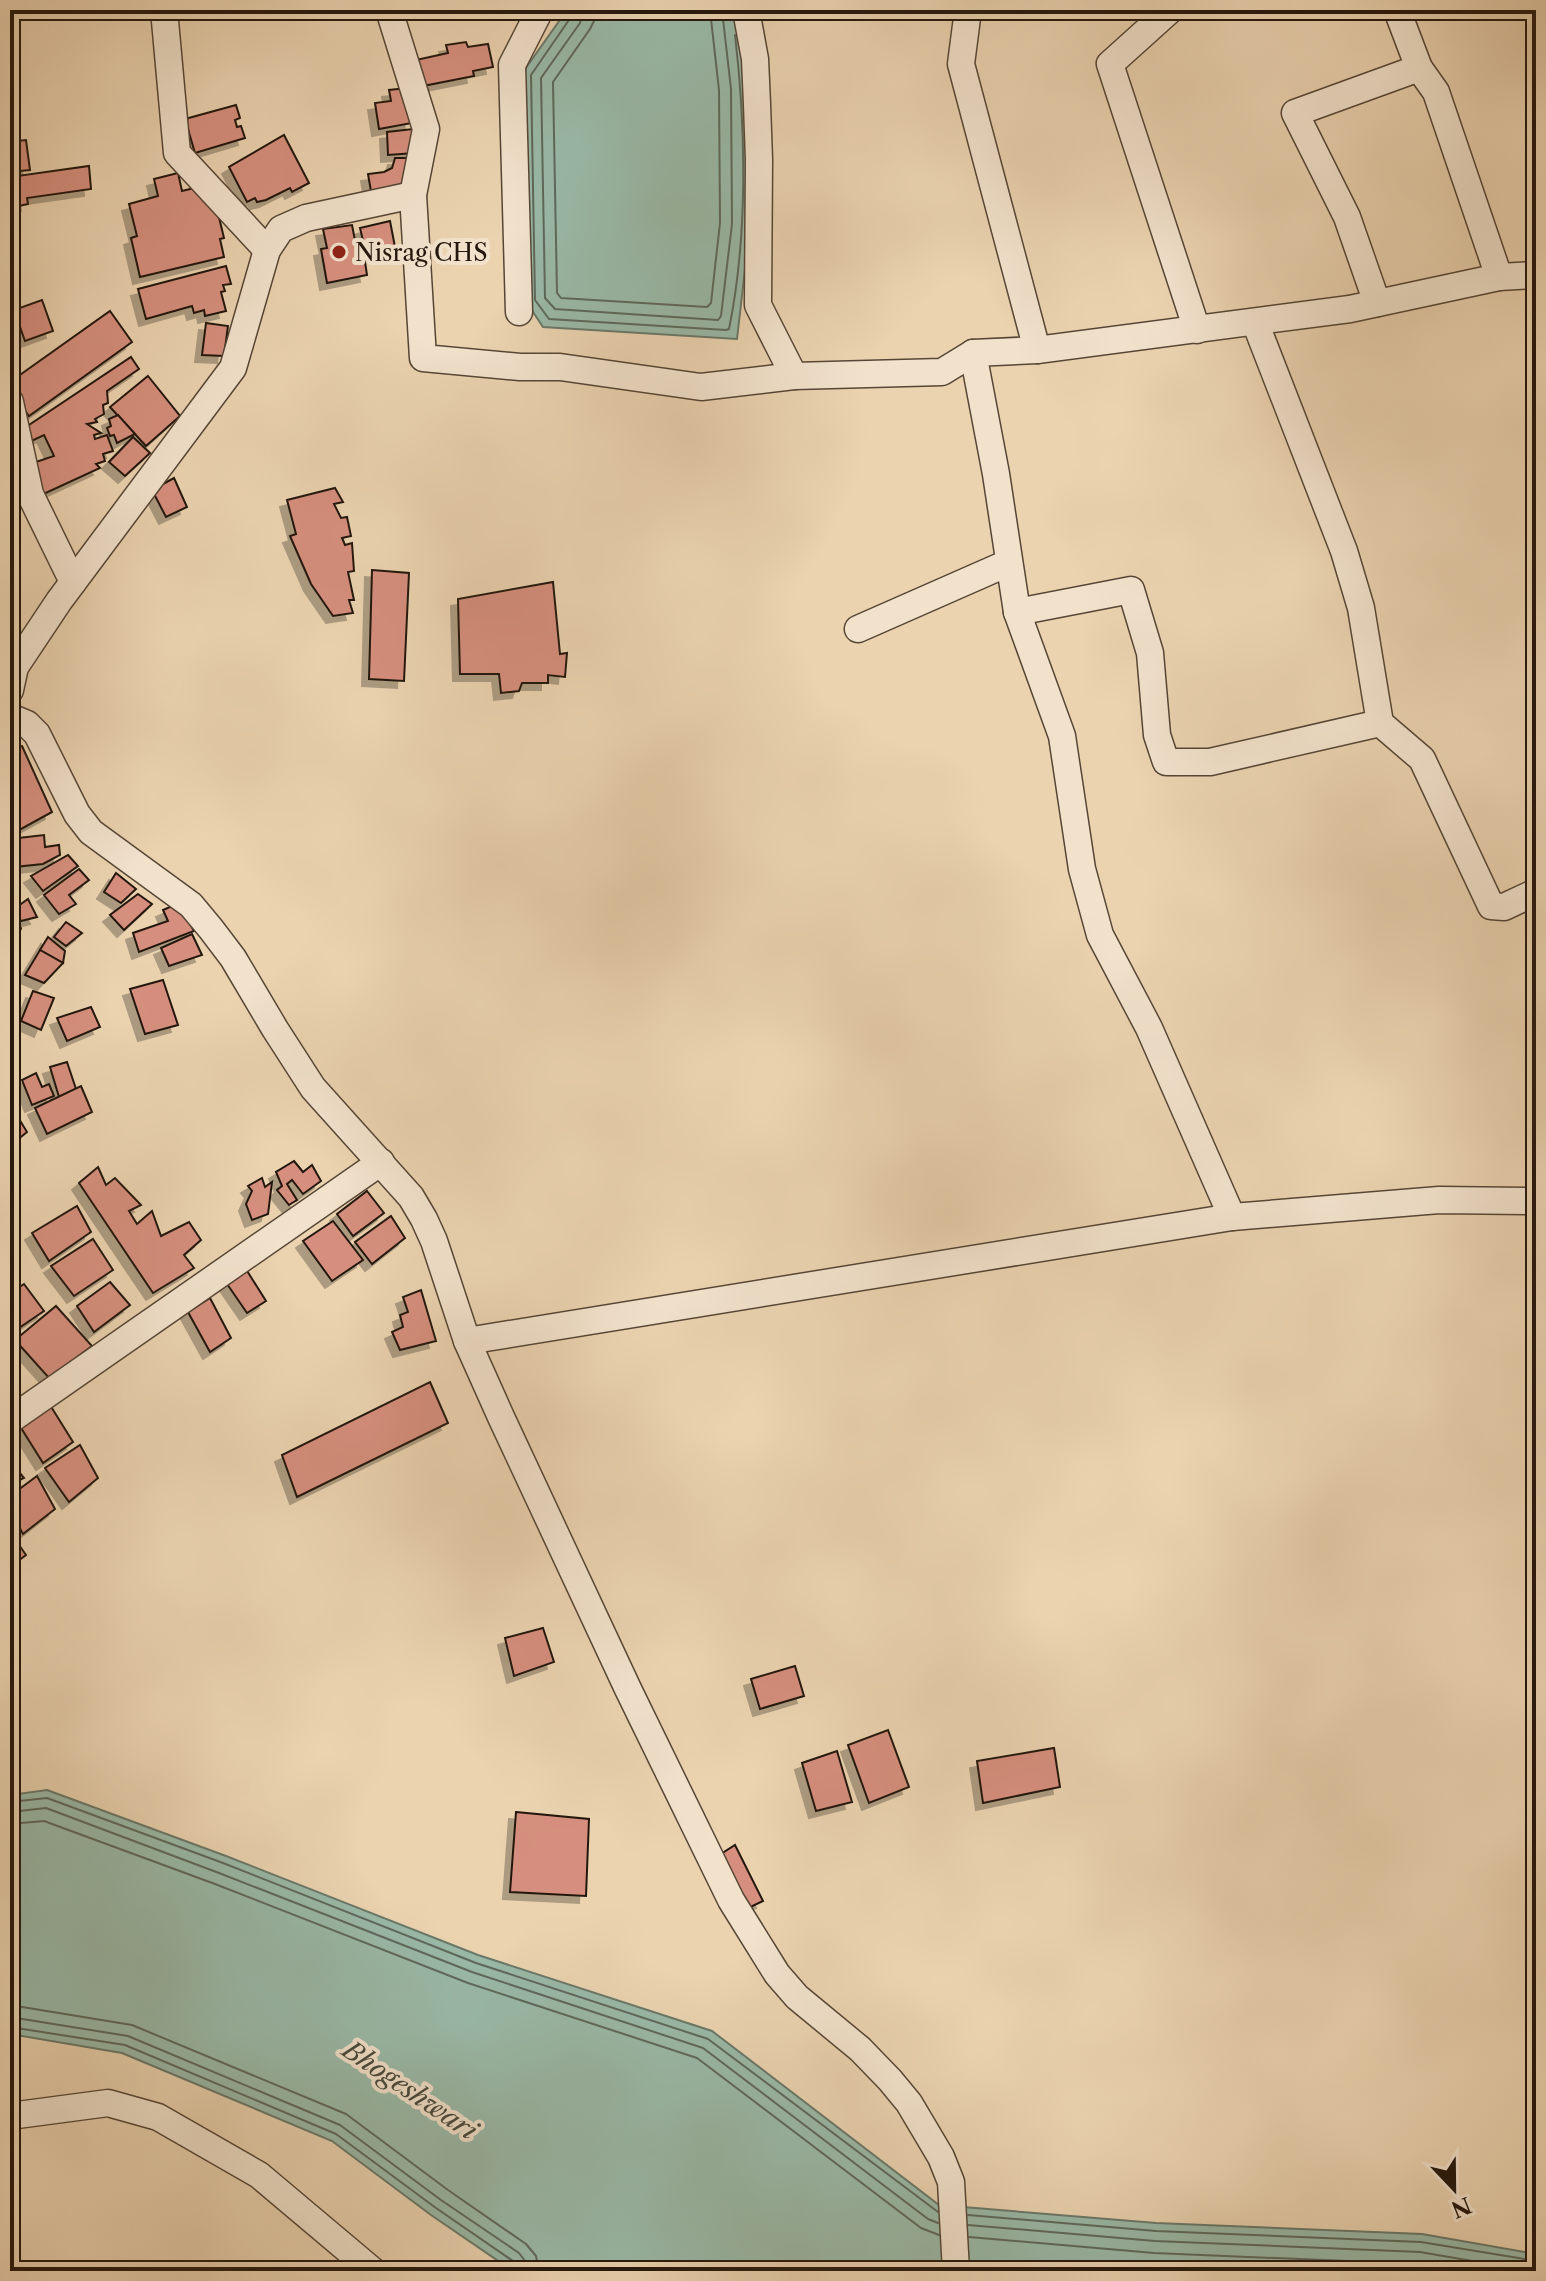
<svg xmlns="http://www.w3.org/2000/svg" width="1546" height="2281" font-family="'Libre Caslon Text',serif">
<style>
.water{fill:#99b9a7;stroke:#6a7869;stroke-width:2}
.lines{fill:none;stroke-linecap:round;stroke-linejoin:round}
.shore{stroke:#5e685a;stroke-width:2}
.building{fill:#d68f7e;stroke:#24170d;stroke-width:2;filter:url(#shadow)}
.minor-casing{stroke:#564636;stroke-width:29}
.minor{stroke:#f2e2cc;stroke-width:26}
.poi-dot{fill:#8f2418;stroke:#f2e2cc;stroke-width:3}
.labels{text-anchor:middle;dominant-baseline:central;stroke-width:8;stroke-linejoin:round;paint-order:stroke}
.poi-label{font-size:24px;fill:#24170d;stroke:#f2e2cc;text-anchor:start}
.water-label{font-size:26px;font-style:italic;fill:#47483b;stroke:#f2e2cc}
</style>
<defs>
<filter id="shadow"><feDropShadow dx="-7" dy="7" stdDeviation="0" flood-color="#0004"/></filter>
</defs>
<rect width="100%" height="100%" fill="#ebd3b0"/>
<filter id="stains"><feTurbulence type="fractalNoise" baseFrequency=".0025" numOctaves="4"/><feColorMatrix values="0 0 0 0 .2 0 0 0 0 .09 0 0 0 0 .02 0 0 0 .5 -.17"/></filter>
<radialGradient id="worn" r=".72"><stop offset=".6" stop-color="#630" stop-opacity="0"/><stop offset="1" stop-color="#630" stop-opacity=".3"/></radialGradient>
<g class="water">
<polygon points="567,10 739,10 742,20 750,225 737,339 543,327 527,303 523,72"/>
<polygon points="47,1790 226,1856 478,1955 712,2031 939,2205 1156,2223 1422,2234 1536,2254 1536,2271 513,2271 431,2215 332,2141 122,2053 10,2034 10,1795"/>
</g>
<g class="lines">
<g class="shore">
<path d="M 573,10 L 571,17 L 531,75 L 535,300 L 549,319 L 726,330 L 729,329 C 748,236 746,128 735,35"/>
<polyline points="583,10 580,23 541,78 545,298 555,309 718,320 721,316 732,224 731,89 722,10"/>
<polyline points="595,10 594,21 590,29 553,82 557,293 561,298 707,307 711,303 720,223 719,90 710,10"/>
<polyline points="10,1802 47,1798 223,1863 476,1963 708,2039 938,2212"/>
<polyline points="10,1812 46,1808 219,1873 472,1972 703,2048 928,2219 938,2223"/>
<polyline points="10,1824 44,1821 215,1884 468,1983 697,2058 921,2228 939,2235"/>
<polyline points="10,2005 132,2025 346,2114 448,2190 526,2244 536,2256 539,2271"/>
<polyline points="10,2017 128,2036 340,2125 441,2200 519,2253 525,2261 526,2271"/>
<polyline points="10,2027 125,2045 336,2134 436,2208 513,2261 516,2271"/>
<polyline points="968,2215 1156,2231 1421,2242 1536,2261"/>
<polyline points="968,2225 1155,2241 1420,2252 1531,2271"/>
<polyline points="969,2237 1154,2253 1419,2264 1461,2271"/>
</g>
</g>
<g class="building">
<polygon points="466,42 468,47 488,44 493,67 473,71 474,76 423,86 416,60 448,53 446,45"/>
<polygon points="407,88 412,123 379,129 375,103 391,101 389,90"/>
<polygon points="236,105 240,118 235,120 237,127 241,126 245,138 195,153 185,119"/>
<polygon points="413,129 415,153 388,155 387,132"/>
<polygon points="284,135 309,183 292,192 290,188 266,200 257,202 255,198 247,202 229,167"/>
<polygon points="26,140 30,170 10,172 10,142"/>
<polygon points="395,158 414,158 405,183 386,195 372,197 368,174 384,172 392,168"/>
<polygon points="89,166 91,189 27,198 28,204 19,206 19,209 10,210 10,177"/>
<polygon points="178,173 182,191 198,187 216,205 224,238 220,239 224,257 140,277 131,238 137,236 129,204 158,196 154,179"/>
<polygon points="390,221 395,247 378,250 378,246 365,249 360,228"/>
<polygon points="352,225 358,256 364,255 367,275 327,283 321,249 327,248 323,229"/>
<polygon points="226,266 231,284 223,285 225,291 221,292 226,311 205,316 204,310 194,313 192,306 146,319 138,289"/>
<polygon points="42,300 53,331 25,341 14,310"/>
<polygon points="110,311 132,342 29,416 10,390 10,382"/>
<polygon points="206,323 228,326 224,356 202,355"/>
<polygon points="131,357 139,369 107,391 108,403 103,405 104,414 95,419 97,422 87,424 101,433 94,435 95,439 107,435 113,451 103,454 105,461 96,464 100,468 37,497 30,464 54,456 44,435 25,444 23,429"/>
<polygon points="148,376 180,416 146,446 110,407"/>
<polygon points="118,415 135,434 117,443 114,435 110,436 107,428 111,426 109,419"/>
<polygon points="133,437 150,453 125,476 109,462"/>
<polygon points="174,478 187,507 166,517 152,490"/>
<polygon points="335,488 343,502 334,504 341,518 347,517 351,536 342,538 345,545 352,543 354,571 348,572 354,600 349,600 353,613 333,616 311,584 290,536 296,534 287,500"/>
<polygon points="372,570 409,573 404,681 369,679"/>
<polygon points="553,582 560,654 567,653 565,677 548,675 548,683 522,683 519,691 501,693 499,674 460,674 458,599"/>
<polygon points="22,746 52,812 12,834 10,829 10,748"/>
<polygon points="44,835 45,847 59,845 60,855 43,864 15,867 17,891 10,892 10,839"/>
<polygon points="68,855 78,866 43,891 31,876"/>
<polygon points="79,869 89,880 69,895 76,904 59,914 44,895"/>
<polygon points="116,873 136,889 121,903 104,892"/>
<polygon points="138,894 152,904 124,930 110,915"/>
<polygon points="28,899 37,917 21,921 14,909"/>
<polygon points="179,903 194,931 139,952 133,933 168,921 163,910"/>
<polygon points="10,920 21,928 16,942 10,938"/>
<polygon points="66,922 82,933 66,946 54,937"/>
<polygon points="192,934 202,955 169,966 161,948"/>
<polygon points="48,937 65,951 63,963 40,950"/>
<polygon points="40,950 63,963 44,983 25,975"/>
<polygon points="163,980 178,1025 145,1034 130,989"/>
<polygon points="33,991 54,998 41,1030 21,1021"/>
<polygon points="91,1007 100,1027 67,1041 57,1018"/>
<polygon points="67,1062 76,1089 59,1097 50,1067"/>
<polygon points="36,1073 42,1087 49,1084 54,1096 32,1105 22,1080"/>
<polygon points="81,1086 92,1112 47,1134 35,1108"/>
<polygon points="10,1104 27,1132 10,1146"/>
<polygon points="294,1161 303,1172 312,1165 321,1181 303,1194 292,1180 287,1184 297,1200 289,1205 277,1190 282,1186 276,1172"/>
<polygon points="98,1167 106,1185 115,1178 141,1205 129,1211 137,1224 152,1211 161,1236 189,1222 201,1240 184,1255 194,1268 153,1293 79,1183"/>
<polygon points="262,1178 265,1187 272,1182 268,1214 252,1220 246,1204 252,1191 248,1186"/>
<polygon points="367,1191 384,1213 353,1236 337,1214"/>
<polygon points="77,1206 91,1232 49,1261 32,1233"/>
<polygon points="391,1216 405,1238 372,1264 355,1242"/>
<polygon points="333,1221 363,1260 332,1281 303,1241"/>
<polygon points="93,1239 113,1270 74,1296 51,1266"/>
<polygon points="244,1266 266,1301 247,1313 225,1281"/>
<polygon points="110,1282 130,1305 94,1332 77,1306"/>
<polygon points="24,1284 44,1311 10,1334 10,1293"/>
<polygon points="421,1290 436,1341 400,1350 392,1332 403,1327 400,1315 408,1312 403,1297"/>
<polygon points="210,1298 231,1338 210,1352 188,1312"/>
<polygon points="56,1306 92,1346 49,1378 15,1340"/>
<polygon points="430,1382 448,1423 297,1497 282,1455"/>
<polygon points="50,1405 73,1442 43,1463 18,1423"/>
<polygon points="80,1445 98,1478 69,1502 45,1468"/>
<polygon points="10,1461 24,1478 10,1485"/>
<polygon points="37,1476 55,1509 23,1534 10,1510 10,1496"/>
<polygon points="10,1532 26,1555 10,1567"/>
<polygon points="543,1628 554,1662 514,1676 505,1638"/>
<polygon points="795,1666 804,1696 760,1709 751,1679"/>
<polygon points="888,1730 909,1787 869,1803 848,1745"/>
<polygon points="1054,1748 1060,1787 983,1803 977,1761"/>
<polygon points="837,1751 852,1802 816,1811 802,1763"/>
<polygon points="516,1812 589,1819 586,1896 510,1892"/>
<polygon points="735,1845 763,1901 738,1913 710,1861"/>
</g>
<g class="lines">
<g class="minor-casing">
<g id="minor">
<polyline points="164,10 177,153 267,250"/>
<polyline points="389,10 426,129 413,195 423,358 520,367 560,367 701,387 794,376 942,372 973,353 1037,350 1350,309 1499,277 1536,275"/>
<polyline points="746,10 755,59 757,104 759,160 758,305 794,376"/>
<polyline points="968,10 961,64 1037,350"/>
<polyline points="1170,10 1110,64 1197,330"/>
<polyline points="1419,68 1436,92 1499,277"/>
<polyline points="1377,303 1347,217 1295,113 1419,68 1397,10"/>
<polyline points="519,312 512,65 540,10"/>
<polyline points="1255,322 1344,551 1361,608 1380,723 1422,759 1491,906 1504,907 1536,892"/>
<polyline points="973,353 996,474 1017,612 1062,736 1082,869 1100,935 1149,1028 1232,1217"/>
<polyline points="10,402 30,494 73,582"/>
<polyline points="1017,612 1131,590 1150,653 1157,735 1166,762 1210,762 1380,723"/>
<polyline points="858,629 1008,563"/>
<polyline points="10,690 15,667 59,601 233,368 267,250 281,229 306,218 413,195"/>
<polyline points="10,717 27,724 37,734 77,814 91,832 191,905 211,929 233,958 275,1029 313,1088 411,1197 424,1219 434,1241 467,1341 501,1417 628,1689 731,1900 777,1974 797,1997 860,2049 890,2080 909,2103 941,2157 951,2182 956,2271"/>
<polyline points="467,1341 1232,1217 1439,1200 1536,1201"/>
<polyline points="10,1420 381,1162"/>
<polyline points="10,2116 108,2103 158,2117 259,2175 373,2271"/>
</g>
</g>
<use href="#minor" class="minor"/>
</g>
<circle class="poi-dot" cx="339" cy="252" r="8"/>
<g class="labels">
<g class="poi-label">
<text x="355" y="252">Nisrag CHS</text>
</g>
<g class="water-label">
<text transform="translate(410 2090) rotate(34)">Bhogeshwari</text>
</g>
</g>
<rect width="1546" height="2281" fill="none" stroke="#ebd3b0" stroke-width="40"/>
<rect x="12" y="12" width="1522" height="2257" fill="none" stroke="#24170d" stroke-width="4"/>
<rect x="20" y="20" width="1506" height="2241" fill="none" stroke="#24170d" stroke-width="2"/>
<g transform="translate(1454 2189) rotate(158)" stroke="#f2e2cc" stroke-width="6" paint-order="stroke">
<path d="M0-6L14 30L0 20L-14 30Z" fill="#24170d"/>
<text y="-12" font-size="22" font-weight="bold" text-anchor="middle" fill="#24170d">N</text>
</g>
<rect width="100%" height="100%" filter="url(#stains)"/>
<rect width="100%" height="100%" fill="url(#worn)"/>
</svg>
